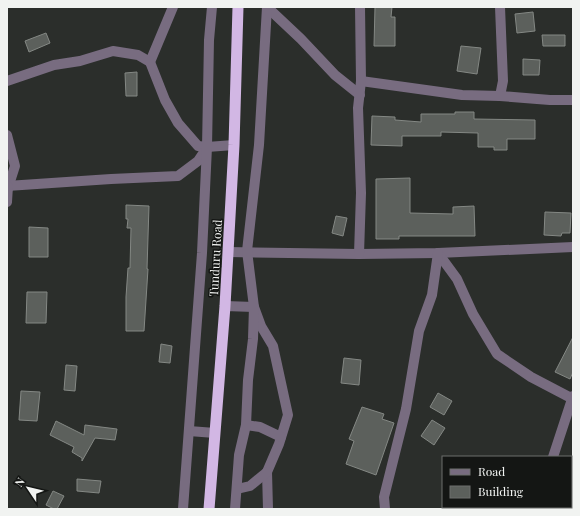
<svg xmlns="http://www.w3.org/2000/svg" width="580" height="516" font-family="'Playfair Display',serif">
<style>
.building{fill:#5c605c;stroke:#848884}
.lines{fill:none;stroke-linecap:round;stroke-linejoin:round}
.minor{stroke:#786c80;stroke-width:10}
.trunk{stroke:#d2b7e4;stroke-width:11}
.labels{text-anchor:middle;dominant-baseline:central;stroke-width:3;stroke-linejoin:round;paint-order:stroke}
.street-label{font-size:12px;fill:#f1f3f1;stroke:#141614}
</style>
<rect width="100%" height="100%" fill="#2b2e2b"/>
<g class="building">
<polygon points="375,7 392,7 391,17 395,17 395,46 374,46"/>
<polygon points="533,12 535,31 517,33 515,14"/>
<polygon points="46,33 50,43 29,52 25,41"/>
<polygon points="542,35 565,35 565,46 543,46"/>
<polygon points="461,46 481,48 477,74 457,71"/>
<polygon points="523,59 540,60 539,75 523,75"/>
<polygon points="137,72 137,96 126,96 125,73"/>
<polygon points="455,112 474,112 474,119 535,120 535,139 507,139 507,150 494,150 494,147 478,147 478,133 441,132 441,136 402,136 402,146 371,145 372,116 395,117 395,120 421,122 421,114 455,114"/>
<polygon points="410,178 410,213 453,214 453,207 474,206 475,236 399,236 399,239 376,239 376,179"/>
<polygon points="126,205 149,206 148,237 147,269 148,269 144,331 126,331 126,297 128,268 130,268 131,228 127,228 128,219 126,219"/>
<polygon points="545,212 571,213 570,233 562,233 561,236 544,235"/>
<polygon points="336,216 347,218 343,236 332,233"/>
<polygon points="29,227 48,228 48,257 29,257"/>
<polygon points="27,292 47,292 46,323 26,323"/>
<polygon points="573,337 573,372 570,379 555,372"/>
<polygon points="161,344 172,346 170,363 159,362"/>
<polygon points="344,358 361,360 359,385 341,383"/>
<polygon points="66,365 77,366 75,391 64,390"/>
<polygon points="21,391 40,392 37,421 19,420"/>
<polygon points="438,393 452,401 444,415 430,407"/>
<polygon points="362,407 384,414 382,419 394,423 376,475 346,464 354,441 349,439"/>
<polygon points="432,420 445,428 434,445 421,436"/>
<polygon points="56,421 84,435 85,425 117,429 115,440 95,438 82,461 82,458 72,452 74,447 50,435"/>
<polygon points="77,479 101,481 99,493 77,491"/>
<polygon points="53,491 64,496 57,509 54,509 46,505"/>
</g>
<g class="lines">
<g class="minor">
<polyline points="267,7 301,39 335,75 360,95"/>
<polyline points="500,7 503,81 500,96"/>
<polyline points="150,62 173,7"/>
<polyline points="7,81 54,65 80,61 113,51 138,55 150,62 165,100 178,123 198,146 207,147 234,145"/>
<polyline points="361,81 462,95 500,96 550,100 573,100"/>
<polyline points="7,135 15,166 7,191"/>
<polyline points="7,186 111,179 178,176 198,161 206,149"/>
<polyline points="7,202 8,186"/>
<polyline points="228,252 359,254 438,253 573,247"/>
<polyline points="438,253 457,279 473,314 497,354 531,377 573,399"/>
<polyline points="359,254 361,193 358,108 361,81 360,7"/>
<polyline points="225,306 254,307 261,326 273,346 288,415 279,444 267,472 268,509"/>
<polyline points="246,425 260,427 281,437"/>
<polyline points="189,431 215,433"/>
<polyline points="553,457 573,396"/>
<polyline points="237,489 250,486 267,472"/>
<polyline points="183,509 202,253 207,147 209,40 212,7"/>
<polyline points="235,509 239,455 246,425 248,380 253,339 254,307 247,251 259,145 267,7"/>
<polyline points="385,509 384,497 406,409 419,331 432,295 438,253"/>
<polyline points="540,509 540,507"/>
</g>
<polyline class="trunk" points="209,509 225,306 234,145 238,7"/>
</g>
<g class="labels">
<g class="street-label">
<text transform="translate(215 258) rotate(-87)">Tunduru Road</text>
</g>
</g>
<rect width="580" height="516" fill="none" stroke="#f1f3f1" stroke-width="16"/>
<rect x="442" y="456" width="130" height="52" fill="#141614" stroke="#6c6e6c"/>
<rect x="450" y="469" width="20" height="6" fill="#786c80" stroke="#6c6e6c"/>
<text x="478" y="476" font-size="12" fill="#f1f3f1">Road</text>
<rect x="450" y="486" width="20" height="12" fill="#5c605c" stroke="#6c6e6c"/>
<text x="478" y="496" font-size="12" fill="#f1f3f1">Building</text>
<g transform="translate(28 488) rotate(305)" stroke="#141614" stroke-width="3" paint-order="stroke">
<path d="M0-3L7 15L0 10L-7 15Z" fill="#f1f3f1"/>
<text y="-6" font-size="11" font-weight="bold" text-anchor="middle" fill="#f1f3f1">N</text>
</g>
</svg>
